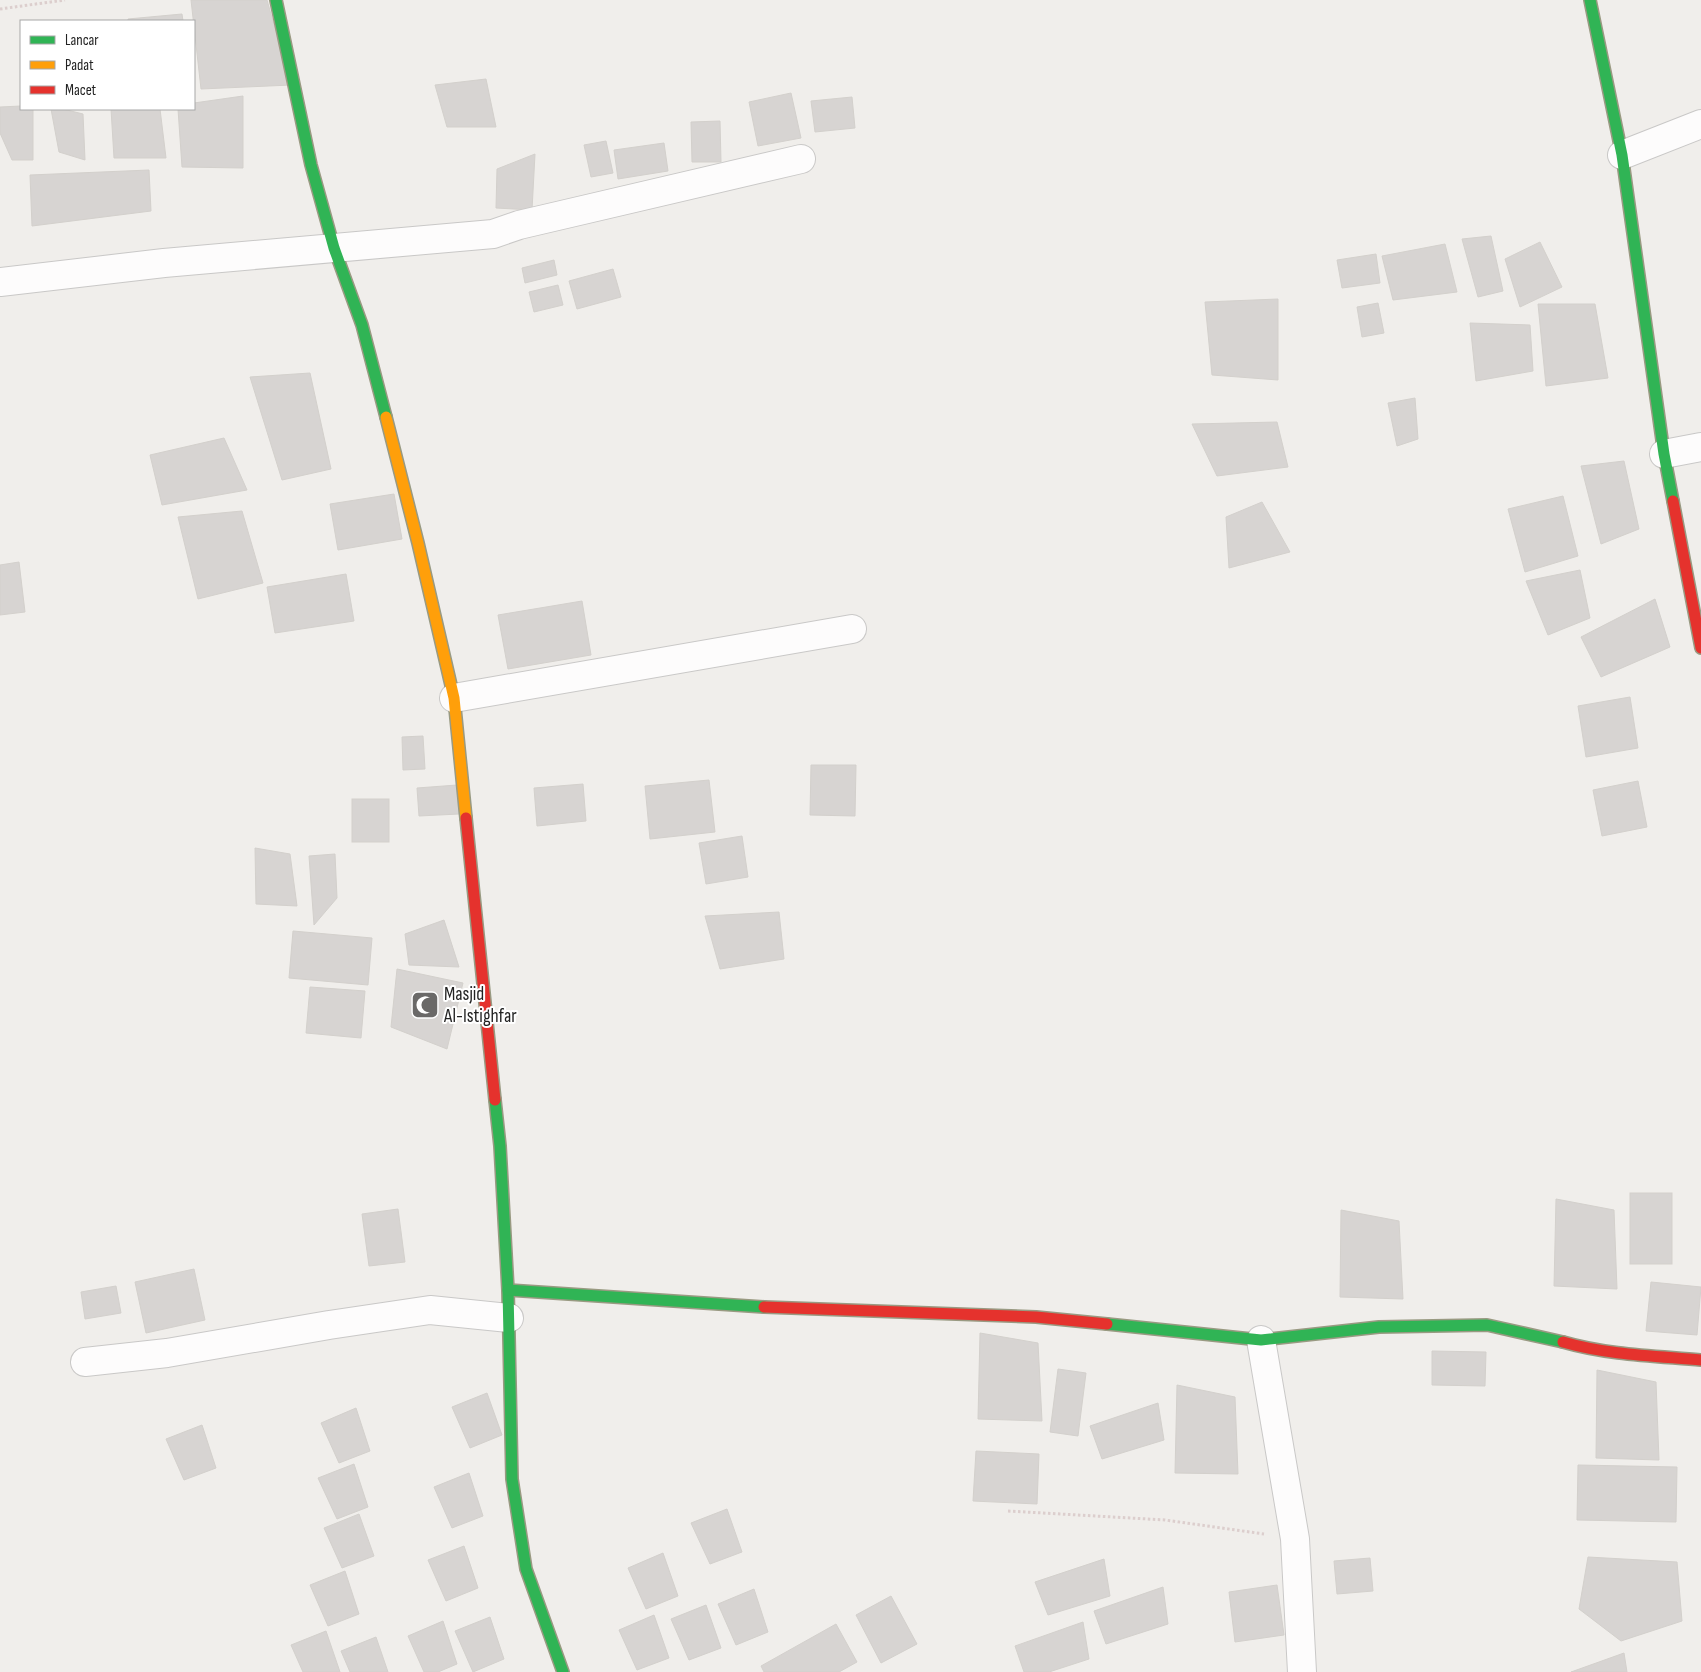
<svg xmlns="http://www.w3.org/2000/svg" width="1701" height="1672" font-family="'Sofia Sans Condensed',sans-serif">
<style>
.building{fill:#d7d4d2;stroke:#d3d0cc}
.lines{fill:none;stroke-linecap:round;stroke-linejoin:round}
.street-casing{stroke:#c9c8c7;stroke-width:30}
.fast-casing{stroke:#999a82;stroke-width:14}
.slow-casing{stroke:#999a82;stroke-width:14}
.jam-casing{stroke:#999a82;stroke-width:14}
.path{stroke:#dccecd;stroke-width:3;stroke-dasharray:2.5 2.5;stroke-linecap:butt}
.street{stroke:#fdfcfc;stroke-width:28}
.fast{stroke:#30b455;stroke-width:11}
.slow{stroke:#ff9f0a;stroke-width:11}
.jam{stroke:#e5322d;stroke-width:11}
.labels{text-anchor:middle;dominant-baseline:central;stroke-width:4;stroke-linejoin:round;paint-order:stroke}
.poi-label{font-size:19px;fill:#222;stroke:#fff;text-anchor:start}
</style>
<rect width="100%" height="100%" fill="#f0eeeb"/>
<g class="building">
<polygon points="191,0 267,0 291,85 201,89"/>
<polygon points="182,14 183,21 128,21 128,19"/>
<polygon points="486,79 496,127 447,127 435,85"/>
<polygon points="791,93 801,138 758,146 749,102"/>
<polygon points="243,96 243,168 182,167 178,109 194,109 194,103"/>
<polygon points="852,97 855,128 815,132 811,101"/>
<polygon points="21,106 21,109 33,109 33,160 12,160 0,133 0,107"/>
<polygon points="51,109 63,109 83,114 85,160 59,152"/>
<polygon points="111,109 160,109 166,158 114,158"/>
<polygon points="720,121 721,162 692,162 691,122"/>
<polygon points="606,141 613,173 591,177 584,145"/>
<polygon points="664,143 668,171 618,179 614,150"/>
<polygon points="535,154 532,210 496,208 497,169"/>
<polygon points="149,170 151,211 32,226 30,175"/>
<polygon points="1491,236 1503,291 1478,297 1462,239"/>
<polygon points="1540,242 1562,287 1520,307 1505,259"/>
<polygon points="1445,244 1457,292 1393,300 1382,256"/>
<polygon points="1376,254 1380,283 1342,288 1337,260"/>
<polygon points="554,260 557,275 525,283 522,268"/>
<polygon points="613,269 621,297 577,309 569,281"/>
<polygon points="558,285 563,305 534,312 529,292"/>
<polygon points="1278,299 1278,380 1212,375 1205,302"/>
<polygon points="1378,303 1384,333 1362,337 1357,307"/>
<polygon points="1538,304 1595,304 1608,378 1546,386"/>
<polygon points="1470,323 1530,325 1533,371 1476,381"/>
<polygon points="310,373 331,469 282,480 250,377"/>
<polygon points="1415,398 1418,439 1397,446 1388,403"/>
<polygon points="1277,422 1288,467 1217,476 1192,424"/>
<polygon points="224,438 247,490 162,505 150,455"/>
<polygon points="1624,461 1639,529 1601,544 1581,466"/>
<polygon points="394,494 402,539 338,550 330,504"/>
<polygon points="1563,496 1578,556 1525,572 1508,509"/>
<polygon points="1262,502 1290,552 1229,568 1226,517"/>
<polygon points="242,511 263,583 198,599 178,517"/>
<polygon points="19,562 25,612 0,615 0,565"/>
<polygon points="1580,570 1590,618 1548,635 1526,581"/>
<polygon points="346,574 354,621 275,633 267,587"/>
<polygon points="1655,599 1670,647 1601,677 1581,637"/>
<polygon points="582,601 591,655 508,669 498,615"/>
<polygon points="1630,697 1638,748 1586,757 1578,706"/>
<polygon points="423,736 425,769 403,770 402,737"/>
<polygon points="811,765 856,765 855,816 810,815"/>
<polygon points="709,780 715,832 650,839 645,786"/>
<polygon points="1638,781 1647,827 1602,836 1593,790"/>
<polygon points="583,784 586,821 537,826 534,788"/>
<polygon points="457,785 459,814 419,816 417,788"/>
<rect x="352" y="799" width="37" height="43"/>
<polygon points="742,836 748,877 706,884 699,843"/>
<polygon points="255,848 290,854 297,906 256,904"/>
<polygon points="335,854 337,898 314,925 309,856"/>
<polygon points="779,912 784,959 720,969 705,916"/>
<polygon points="444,920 459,967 409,965 405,934"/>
<polygon points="293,931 372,938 368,985 289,978"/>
<polygon points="397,969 463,983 447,1049 391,1027"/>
<polygon points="310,987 365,991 361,1038 306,1033"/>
<rect x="1630" y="1193" width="42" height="71"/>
<polygon points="1556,1199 1614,1210 1617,1289 1554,1286"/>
<polygon points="398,1209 405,1262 369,1266 362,1214"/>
<polygon points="1341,1210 1399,1221 1403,1299 1340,1297"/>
<polygon points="194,1269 205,1320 146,1333 135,1282"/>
<polygon points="1651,1282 1701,1287 1697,1335 1646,1331"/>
<polygon points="116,1286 121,1313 85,1319 81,1292"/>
<polygon points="980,1333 1038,1343 1042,1421 978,1419"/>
<polygon points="1432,1351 1486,1352 1485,1386 1432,1385"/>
<polygon points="1058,1369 1086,1373 1078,1436 1050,1432"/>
<polygon points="1597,1370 1656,1382 1659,1460 1596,1458"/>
<polygon points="1177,1385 1235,1397 1238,1474 1175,1473"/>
<polygon points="487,1393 502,1435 470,1448 452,1407"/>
<polygon points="1158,1403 1164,1440 1102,1459 1090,1426"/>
<polygon points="356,1408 370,1451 339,1463 321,1423"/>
<polygon points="202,1425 216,1468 184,1480 166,1439"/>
<polygon points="976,1451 1039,1454 1037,1504 973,1501"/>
<polygon points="354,1464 368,1507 337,1519 318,1478"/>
<polygon points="1578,1465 1677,1467 1676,1522 1577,1520"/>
<polygon points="469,1473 483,1516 452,1528 434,1487"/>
<polygon points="727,1509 742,1552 710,1564 691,1523"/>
<polygon points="359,1514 374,1556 342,1568 324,1528"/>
<polygon points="464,1546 478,1588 446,1601 428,1560"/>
<polygon points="663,1553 678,1596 646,1609 628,1568"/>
<polygon points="1588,1557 1677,1562 1682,1621 1621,1641 1579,1609"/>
<polygon points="1370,1558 1373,1591 1337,1594 1334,1561"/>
<polygon points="1104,1559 1110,1596 1048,1615 1035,1582"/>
<polygon points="345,1571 359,1614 328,1626 310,1585"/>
<polygon points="1277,1585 1284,1635 1235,1642 1229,1592"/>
<polygon points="1163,1587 1168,1624 1106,1644 1094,1611"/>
<polygon points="754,1589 768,1632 736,1645 718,1604"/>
<polygon points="891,1596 917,1644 881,1663 856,1615"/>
<polygon points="706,1605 721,1648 689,1660 671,1619"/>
<polygon points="654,1615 669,1658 637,1670 619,1630"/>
<polygon points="490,1617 504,1659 473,1672 455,1631"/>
<polygon points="443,1621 457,1664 438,1672 424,1672 408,1636"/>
<polygon points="1083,1622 1089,1659 1049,1672 1024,1672 1015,1646"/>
<polygon points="836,1624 857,1662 839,1672 764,1672 761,1666"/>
<polygon points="326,1631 340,1672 303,1672 291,1645"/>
<polygon points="376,1637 388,1672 350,1672 341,1651"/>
<polygon points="1624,1653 1627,1672 1571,1672"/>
</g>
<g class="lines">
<g class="street-casing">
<g id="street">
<polyline points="1622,155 1701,124"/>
<polyline points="0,282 164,263 493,234 519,225 801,159"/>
<polyline points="1664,454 1701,447"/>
<polyline points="454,698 852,629"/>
<polyline points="1261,1340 1295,1539 1302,1672"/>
<polyline points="85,1362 167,1353 329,1325 430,1310 509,1318"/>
</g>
</g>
<g class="fast-casing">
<g id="fast">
<polyline points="276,0 311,165 334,248 362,325 386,417"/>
<polyline points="1590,0 1622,155 1664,454 1673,501"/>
<polyline points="495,1100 500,1146 508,1290 512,1479 526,1569 563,1672"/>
<polyline points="508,1290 764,1307"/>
<polyline points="1107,1324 1261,1340 1379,1327 1487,1325 1563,1342"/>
</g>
</g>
<g class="slow-casing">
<polyline id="slow" points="386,417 418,543 454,698 466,818"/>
</g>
<g class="jam-casing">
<g id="jam">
<polyline points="1673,501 1701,648"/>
<polyline points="466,818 495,1100"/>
<polyline points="764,1307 1036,1317 1107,1324"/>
<path d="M 1563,1342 C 1608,1355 1655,1356 1701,1360"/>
</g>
</g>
<g class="path">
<polyline points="0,9 65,0"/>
<polyline points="1008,1511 1165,1520 1264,1534"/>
</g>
<use href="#street" class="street"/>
<use href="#fast" class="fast"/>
<use href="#slow" class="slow"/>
<use href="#jam" class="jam"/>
</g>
<defs>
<g id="mosque-square" transform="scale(1.4375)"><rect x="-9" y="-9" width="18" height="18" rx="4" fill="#6a6968" stroke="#fff"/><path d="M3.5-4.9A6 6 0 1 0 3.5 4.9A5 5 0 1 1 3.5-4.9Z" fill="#fff"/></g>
</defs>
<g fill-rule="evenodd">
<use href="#mosque-square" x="425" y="1005"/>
</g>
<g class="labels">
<g class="poi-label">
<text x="444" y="994">Masjid<tspan x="444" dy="22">Al-Istighfar</tspan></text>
</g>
</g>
<rect x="20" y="20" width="175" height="90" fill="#ffffff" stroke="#a7a7a7"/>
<rect x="30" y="36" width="25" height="8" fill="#30b455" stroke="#a7a7a7"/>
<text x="65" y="45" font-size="15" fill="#222222">Lancar</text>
<rect x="30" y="61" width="25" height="8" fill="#ff9f0a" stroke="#a7a7a7"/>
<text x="65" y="70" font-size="15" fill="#222222">Padat</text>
<rect x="30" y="86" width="25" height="8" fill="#e5322d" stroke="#a7a7a7"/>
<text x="65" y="95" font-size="15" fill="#222222">Macet</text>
</svg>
